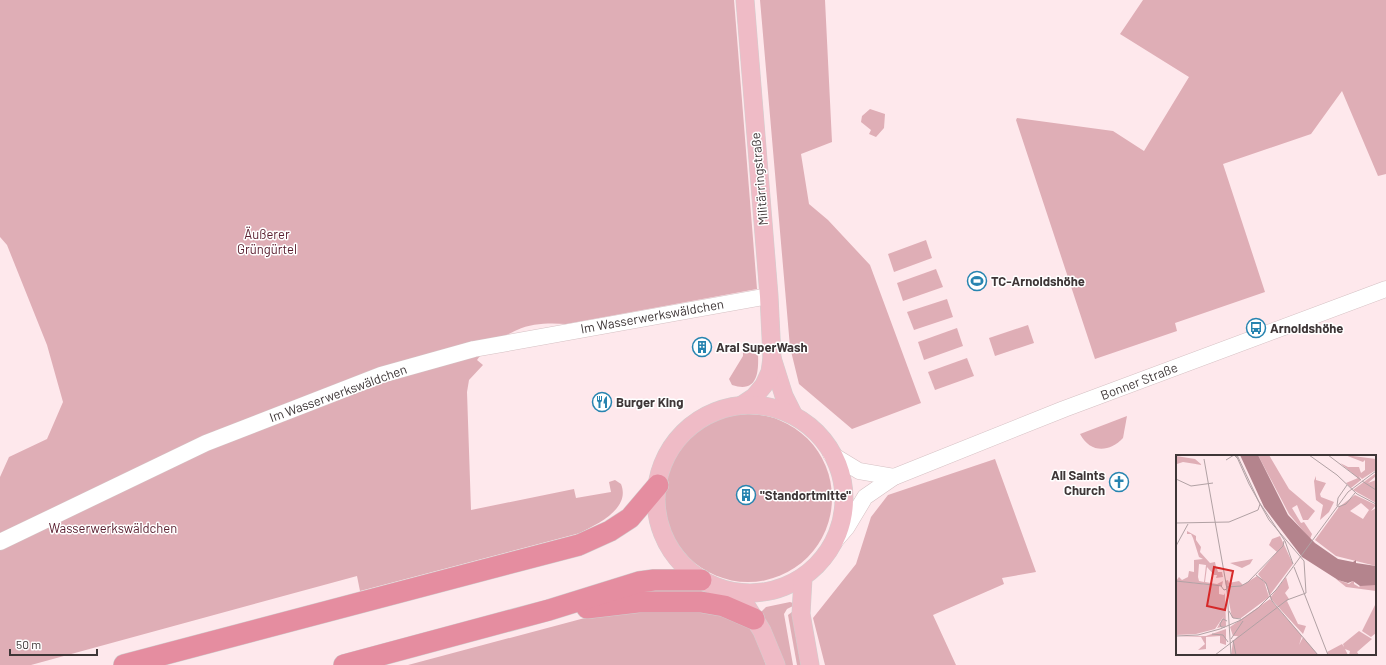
<svg xmlns="http://www.w3.org/2000/svg" width="1386" height="665" font-family="Barlow,sans-serif">
<style>
.green{fill:#dfaeb6}
.lines{fill:none;stroke-linecap:round;stroke-linejoin:round}
.secondary-casing{stroke:#d5c0c3;stroke-width:17}
.primary-casing{stroke:#d1cfcf;stroke-width:19}
.highway-casing{stroke:#d1cfcf;stroke-width:22}
.secondary{stroke:#fff;stroke-width:16}
.primary{stroke:#efbbc6;stroke-width:18}
.highway{stroke:#e58da0;stroke-width:21}
.labels{text-anchor:middle;dominant-baseline:central;stroke-width:3;stroke-linejoin:round;paint-order:stroke}
.street-label{font-size:13px;fill:#3e3637;stroke:#fff}
.park-label{font-size:13px;fill:#581c2d;stroke:#fff}
.poi-label{font-size:13px;font-weight:bold;fill:#3e3637;stroke:#fff;text-anchor:start}
.inset-road{fill:none;stroke:#b1a1a4;stroke-width:1}
.view{fill:#d62828;fill-opacity:0.15;stroke:#d62828;stroke-width:2}
.inset-edge{fill:none;stroke:#3e3637;stroke-width:2}
</style>
<rect width="100%" height="100%" fill="#fee8ec"/>
<g class="green">
<path d="M 0,0 L 734,0 L 757,289 L 566,324 C 550,323 532,323 517,330 C 506,335 505,337 493,338 L 477,360 L 483,365 L 469,380 L 467,392 L 471,510 L 574,489 L 576,498 L 611,492 L 609,482 L 615,480 L 621,484 C 631,509 597,524 580,533 L 360,591 L 357,576 L 31,665 L 0,665 L 0,477 L 9,457 L 47,439 L 63,402 L 47,345 L 7,245 L 0,237 Z"/>
<polygon points="760,0 825,0 832,142 801,154 809,204 828,220 870,265 921,403 852,429 799,384 790,347"/>
<polygon points="1143,0 1386,0 1386,174 1378,176 1342,91 1311,134 1223,164 1265,292 1175,323 1177,331 1095,359 1016,120 1017,118 1113,131 1144,151 1189,77 1120,34"/>
<polygon points="870,109 885,114 884,128 876,137 869,134 871,130 861,122 862,116"/>
<polygon points="926,240 932,258 894,272 888,254"/>
<polygon points="936,269 943,287 903,301 897,283"/>
<polygon points="947,299 953,317 914,330 907,312"/>
<polygon points="1028,325 1034,343 995,356 989,338"/>
<polygon points="957,328 963,346 924,360 918,342"/>
<path d="M 743,350 L 758,355 C 759,375 756,393 732,385 L 729,379 L 743,356 Z"/>
<polygon points="967,358 974,376 935,390 928,372"/>
<circle cx="748" cy="498" r="84"/>
<path d="M 1127,416 L 1123,438 C 1109,453 1090,453 1080,434 Z"/>
<polygon points="995,459 1036,572 1002,578 1004,584 933,615 956,665 825,665 813,618 856,564 871,517 888,495"/>
<polygon points="790,602 793,603 793,606 787,609 784,614 793,665 783,665 761,612 766,607"/>
<polygon points="707,606 742,619 755,634 766,665 408,665 596,615"/>
<polygon points="792,612 794,612 801,665 797,665 788,615"/>
</g>
<g class="lines">
<g class="secondary-casing">
<g id="secondary">
<polyline points="831,454 859,471 894,477"/>
<polyline points="835,541 847,527 865,497 894,477 1064,409 1386,289"/>
<polyline points="0,542 206,443 381,375 474,349 769,296"/>
</g>
</g>
<g class="primary-casing">
<g id="primary">
<polyline points="772,358 784,396 793,414"/>
<polyline points="742,405 754,397 764,385 770,372 772,358 769,296 745,0"/>
<circle cx="750" cy="499" r="94"/>
<polyline points="803,578 801,614 810,665"/>
<polyline points="747,607 762,631 776,665"/>
</g>
</g>
<g class="highway-casing">
<g id="highway">
<polyline points="587,608 638,602 701,602 724,606 754,619"/>
<polyline points="124,665 579,545 610,531 630,518 658,485"/>
<polyline points="344,665 549,610 639,582 654,580 701,580"/>
</g>
</g>
<use href="#secondary" class="secondary"/>
<use href="#primary" class="primary"/>
<use href="#highway" class="highway"/>
</g>
<defs>
<g id="stadium-ring" transform="scale(1)"><circle r="9.5" fill="#fff" stroke="#2784b0" stroke-width="1.5"/><path d="M0-5a6.5 5 0 1 0 0 10a6.5 5 0 1 0 0-10ZM-3.5-1.8h7v3.6h-7Z" fill="#2784b0"/></g>
<g id="bus-ring" transform="scale(1)"><circle r="9.5" fill="#fff" stroke="#2784b0" stroke-width="1.5"/><path d="M-5-6H5V4H4V6H2V4H-2V6H-4V4H-5ZM-3.5-4V0h7V-4ZM-3.5 1.2v1.5H-2V1.2ZM2 1.2v1.5H3.5V1.2Z" fill="#2784b0"/></g>
<g id="building-ring" transform="scale(1)"><circle r="9.5" fill="#fff" stroke="#2784b0" stroke-width="1.5"/><path d="M-4-6H4V6H1V3H-1V6H-4ZM-2.5-4.3h1.7v1.8h-1.7ZM.8-4.3h1.7v1.8H.8ZM-2.5-1h1.7V.8h-1.7ZM.8-1h1.7V.8H.8Z" fill="#2784b0"/></g>
<g id="restaurant-ring" transform="scale(1)"><circle r="9.5" fill="#fff" stroke="#2784b0" stroke-width="1.5"/><path d="M-5-6h1v4h1v-4h1v4h1v-4h1v5L-1.5 .5V6h-2V.5L-5-1ZM5-6V6H3V1.5H1.5Q1.5-4 5-6Z" fill="#2784b0"/></g>
<g id="church-ring" transform="scale(1)"><circle r="9.5" fill="#fff" stroke="#2784b0" stroke-width="1.5"/><path d="M-1.2-6h2.4v3.5h3.3v2.4h-3.3V6h-2.4V-.1h-3.3v-2.4h3.3Z" fill="#2784b0"/></g>
</defs>
<g fill-rule="evenodd">
<use href="#stadium-ring" x="977" y="281"/>
<use href="#bus-ring" x="1256" y="328"/>
<use href="#building-ring" x="702" y="347"/>
<use href="#restaurant-ring" x="602" y="402"/>
<use href="#church-ring" x="1119" y="482"/>
<use href="#building-ring" x="746" y="495"/>
</g>
<g class="labels">
<g class="street-label">
<text transform="translate(759 179) rotate(-95)">Militärringstraße</text>
<text transform="translate(652 316) rotate(-10)">Im Wasserwerkswäldchen</text>
<text transform="translate(1139 381) rotate(-21)">Bonner Straße</text>
<text transform="translate(338 393) rotate(-20)">Im Wasserwerkswäldchen</text>
</g>
<g class="park-label">
<text x="267" y="234">Äußerer<tspan x="267" dy="15">Grüngürtel</tspan></text>
<text x="113" y="528">Wasserwerkswäldchen</text>
</g>
<g class="poi-label">
<text x="991" y="281">TC-Arnoldshöhe</text>
<text x="1270" y="328">Arnoldshöhe</text>
<text x="716" y="347">Aral SuperWash</text>
<text x="616" y="402">Burger King</text>
<text x="1105" y="475" text-anchor="end">All Saints<tspan x="1105" dy="15">Church</tspan></text>
<text x="760" y="495">"Standortmitte"</text>
</g>
</g>
<g transform="translate(1176 455)">
<rect width="200" height="200" fill="#fee8ec"/>
<path d="M 82,0 L 93,0 L 113,34 L 139,56 L 132,65 L 127,65 L 121,50 L 116,53 L 125,68 L 128,67 L 136,79 L 134,84 L 113,59 ZM 169,0 L 200,4 L 200,15 L 186,24 L 183,21 L 185,25 L 175,33 L 170,28 L 182,23 L 164,8 L 172,12 L 183,12 L 185,18 L 189,15 L 189,5 L 187,7 ZM 0,1 L 19,4 L 26,10 L 7,7 L 1,9 ZM 200,18 L 200,21 L 192,28 L 200,25 L 200,48 L 177,35 ZM 140,21 L 140,25 L 150,28 L 144,39 L 145,42 L 158,47 L 153,57 L 144,65 L 147,50 L 140,45 L 138,26 ZM 179,40 L 200,50 L 195,56 L 200,53 L 200,111 L 160,101 L 139,85 L 163,52 ZM 185,48 L 193,55 L 187,64 L 174,56 ZM 11,76 L 20,81 L 20,85 L 27,83 L 20,85 L 25,92 L 24,97 L 34,108 L 39,107 L 40,112 L 45,112 L 41,114 L 42,117 L 46,117 L 47,122 L 40,123 L 41,120 L 38,120 L 31,112 L 29,127 L 41,129 L 47,126 L 46,131 L 0,126 L 3,122 L 6,125 L 12,122 L 13,116 L 18,117 L 18,105 L 27,104 L 23,102 L 17,83 L 15,79 L 11,79 ZM 23,109 L 30,110 L 28,127 L 23,126 L 22,122 ZM 104,81 L 117,109 L 93,141 L 91,131 L 82,119 L 101,97 L 93,90 L 96,84 ZM 77,104 L 74,109 L 66,113 L 54,108 ZM 81,121 L 88,126 L 93,142 L 65,163 L 56,163 L 49,126 L 52,125 L 53,128 L 63,126 L 67,130 ZM 110,122 L 113,133 L 109,138 L 113,144 L 111,146 L 122,169 L 130,171 L 127,179 L 94,143 ZM 160,124 L 173,129 L 178,125 L 178,129 L 183,132 L 186,129 L 200,130 L 200,136 L 170,132 ZM 0,126 L 43,131 L 43,139 L 48,140 L 49,138 L 50,171 L 41,173 L 48,161 L 39,174 L 20,179 L 0,180 ZM 94,144 L 126,181 L 123,190 L 127,182 L 142,200 L 55,200 L 57,186 L 62,181 L 57,181 L 54,172 ZM 200,148 L 200,178 L 195,182 L 186,176 ZM 50,174 L 50,190 L 44,188 L 44,181 L 30,182 L 30,194 L 22,195 L 29,189 L 25,182 L 0,182 L 30,181 ZM 183,176 L 196,184 L 181,197 L 183,200 L 173,200 L 174,196 L 169,194 L 172,200 L 152,200 L 151,197 L 166,189 L 168,192 L 167,189 Z" fill="#dfaeb6" fill-rule="evenodd"/>
<path d="M 64,0 L 82,0 L 112,60 L 139,88 L 162,104 L 177,107 L 180,105 L 180,108 L 200,111 L 200,130 L 184,131 L 177,126 L 172,128 L 162,125 L 126,102 L 88,52 Z" fill="#b4848d"/>
<path class="inset-road" d="M 61,0 L 83,47 L 109,86 L 117,109M 133,0 L 161,20 L 181,39 L 200,49M 152,0 L 185,25M 28,4 L 51,134 L 48,135 L 45,131M 50,5 L 58,0 L 62,4M 0,24 L 15,31 L 37,28M 186,26 L 200,35M 161,51 L 162,43 L 171,30M 162,52 L 170,49 L 179,38M 0,68 L 53,67 L 82,55 L 84,49M 0,91 L 12,69M 118,112 L 152,200M 80,120 L 90,128 L 96,146 L 142,200M 0,126 L 46,131M 51,132 L 65,131 L 72,127 L 107,91 L 108,86M 51,135 L 55,200M 53,156 L 57,163 L 65,164M 49,172 L 45,172 L 44,169 L 47,164 L 51,166M 36,179 L 47,180 L 52,187M 0,181 L 22,180 L 44,174 L 65,165 L 82,153 L 100,135 L 172,37 L 200,16M 55,184 L 67,166M 57,185 L 60,200M 39,200 L 111,145 L 130,138 L 128,106 L 93,65 L 73,29 L 60,0"/>
<path class="view" d="M 38,112 L 57,116 L 49,155 L 31,151 Z"/>
<rect width="200" height="200" class="inset-edge"/>
</g>
<path d="M10 649v6h87v-6" fill="none" stroke="#3e3637" stroke-width="2"/>
<text x="16" y="649" font-size="12" fill="#3e3637" stroke="#ffffff" stroke-width="3" paint-order="stroke">50 m</text>
</svg>
